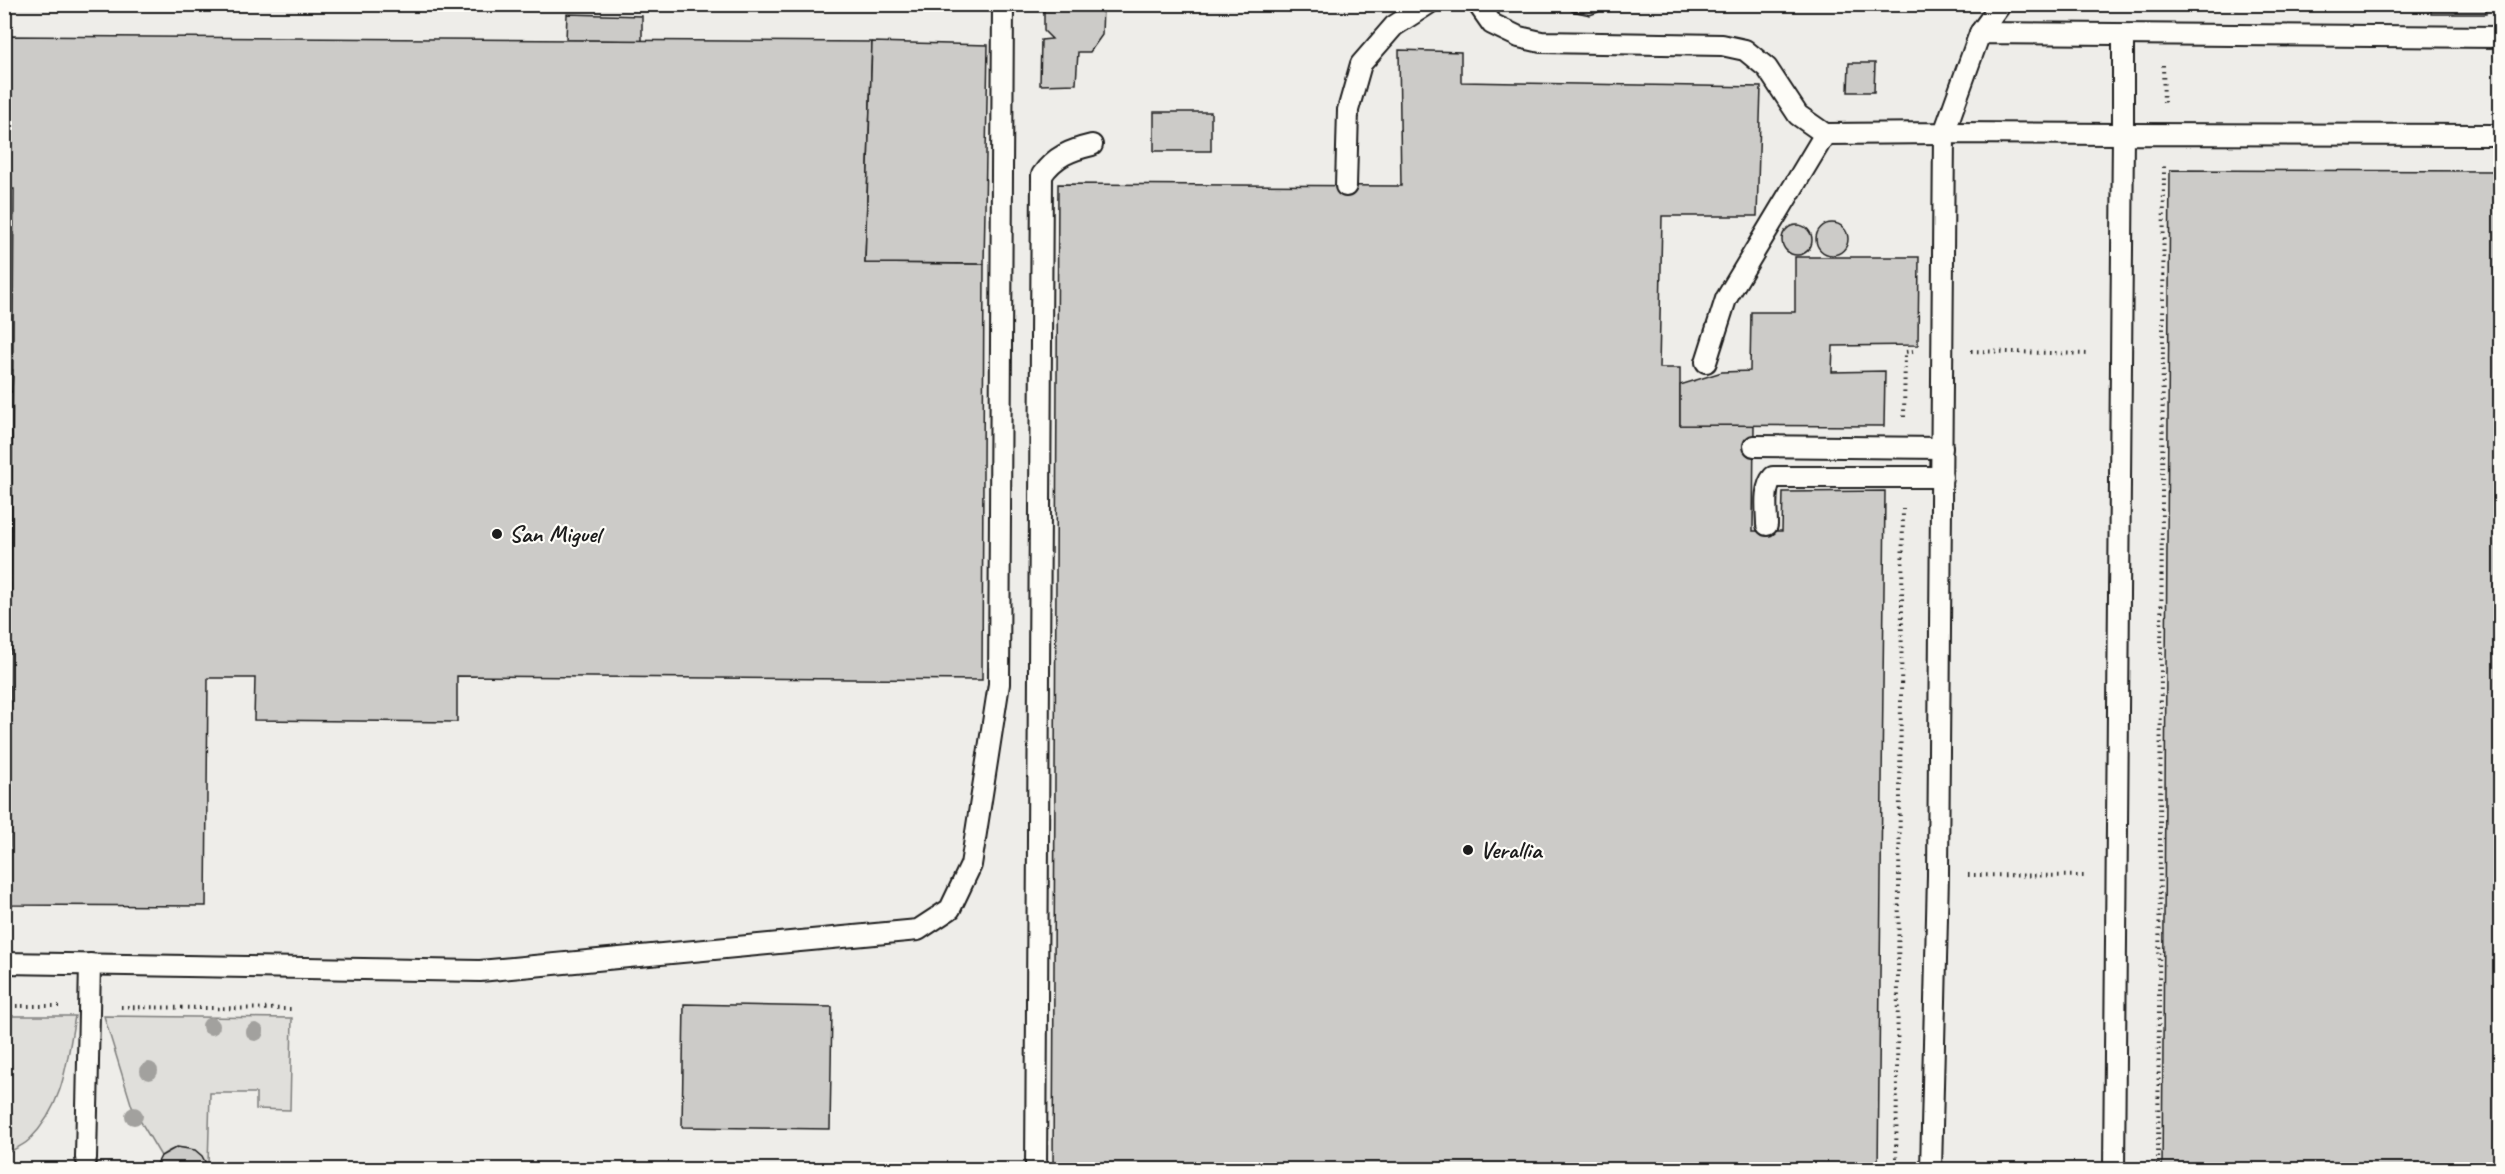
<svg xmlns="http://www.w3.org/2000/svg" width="2505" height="1174" font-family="Caveat,sans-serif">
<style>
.built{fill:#eeede9}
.garden{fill:#e0dfdb;stroke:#7e7e7c;stroke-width:1.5}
.building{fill:#cccbc8;stroke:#1c1c1c;stroke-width:1.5}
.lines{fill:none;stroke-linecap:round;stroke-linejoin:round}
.service-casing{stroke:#1c1c1c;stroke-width:24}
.path{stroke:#1c1c1c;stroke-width:4;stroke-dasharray:1.5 4.5;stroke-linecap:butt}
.service{stroke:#fdfcf7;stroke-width:20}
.tree{fill:#a2a19e}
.poi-dot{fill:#1c1c1c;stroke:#fdfcf7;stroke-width:2}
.labels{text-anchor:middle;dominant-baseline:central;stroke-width:4.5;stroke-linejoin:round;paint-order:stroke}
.poi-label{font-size:24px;font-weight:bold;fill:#1c1c1c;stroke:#fdfcf7;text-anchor:start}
</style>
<rect width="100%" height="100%" fill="#fdfcf7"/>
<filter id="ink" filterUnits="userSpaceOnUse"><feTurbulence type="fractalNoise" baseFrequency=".0167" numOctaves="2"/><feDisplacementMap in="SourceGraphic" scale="12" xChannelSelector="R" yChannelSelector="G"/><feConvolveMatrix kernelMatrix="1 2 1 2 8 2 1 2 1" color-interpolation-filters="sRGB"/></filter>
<g filter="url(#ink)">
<rect class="built" x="5" y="5" width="2495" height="1164"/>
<g class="garden">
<path d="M 5,1016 L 75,1016 C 67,1061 64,1106 29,1140 C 23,1146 12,1150 5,1154 Z"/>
<path d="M 104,1016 L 292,1018 L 290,1110 L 256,1109 L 256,1093 L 210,1093 L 208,1165 C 196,1147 178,1142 161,1156 L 132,1107 Z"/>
</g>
<g class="building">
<polygon points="1044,4 1103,4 1102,35 1090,52 1078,52 1076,84 1040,85 1041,40 1052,39 1044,31"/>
<polygon points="1606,4 1598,12 1590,15 1572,11 1565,4"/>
<polygon points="2170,4 2300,4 2300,7 2170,8"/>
<rect x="2334" y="4" width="52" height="2"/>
<rect x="2431" y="4" width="55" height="10"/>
<polygon points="567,14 642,16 642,41 566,40"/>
<polygon points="4,36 872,42 865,263 984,264 982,680 457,676 457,722 254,720 255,678 208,678 206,906 9,905 14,189 4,189"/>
<polygon points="872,42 988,45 984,264 865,263"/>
<polygon points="1399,50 1461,52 1461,82 1761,87 1757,216 1662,216 1659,368 1680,368 1680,425 1754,425 1753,531 1782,531 1783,492 1885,491 1878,1170 1053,1170 1058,184 1401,186"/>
<polygon points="1849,63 1875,63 1874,92 1848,92"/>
<rect x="1154" y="112" width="57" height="39"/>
<polygon points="2170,170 2500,171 2500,1170 2162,1170"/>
<circle cx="1832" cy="239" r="16"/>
<circle cx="1797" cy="240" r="15"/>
<polygon points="1795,257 1919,257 1918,345 1833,346 1832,372 1885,371 1884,426 1680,425 1680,385 1722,372 1750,371 1751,312 1795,312"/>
<polygon points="4,370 13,370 12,392 4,392"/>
<polygon points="684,1004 832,1007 830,1129 682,1127"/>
<polygon points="177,1147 195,1150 202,1156 209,1170 154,1170 161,1156"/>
<rect x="30" y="1167" width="120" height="3"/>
<polygon points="748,1168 996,1169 748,1170"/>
</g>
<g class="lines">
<g class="service-casing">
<g id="service">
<polyline points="1478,4 1492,24 1519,37 1541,42 1722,45 1745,50 1767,68 1798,115 1825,134 1944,133 1980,33 2500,37"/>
<polyline points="1980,33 2001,4"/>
<polyline points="1346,186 1348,110 1361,64 1394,26 1428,4"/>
<polyline points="1706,362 1726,299 1825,134"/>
<polyline points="1754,446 1942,448"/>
<path d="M 1767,525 C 1767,511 1763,488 1773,477 L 1942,477"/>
<polyline points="4,963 480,971 918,930 950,909 971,865 999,684 1003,4"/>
<polyline points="86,1158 90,964"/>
<path d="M 1036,1170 L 1042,175 C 1055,156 1071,150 1092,145"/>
<polyline points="1931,1170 1938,875 1944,133 2123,134 2123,35"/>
<polyline points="2114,1170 2123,134 2500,135"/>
</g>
</g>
<g class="path">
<polyline points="2163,65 2164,103"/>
<polyline points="1971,351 2090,354"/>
<polyline points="1904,417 1905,352 1913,351"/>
<polyline points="1968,875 2087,876"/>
<polyline points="4,1006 59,1006"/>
<polyline points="121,1007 291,1009"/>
<polyline points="1896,1170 1903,509"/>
<polyline points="2158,1170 2164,164"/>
</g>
<use href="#service" class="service"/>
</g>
<g class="tree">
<circle cx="211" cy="1026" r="9"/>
<circle cx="255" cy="1032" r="9"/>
<circle cx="149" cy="1071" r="9"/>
<circle cx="134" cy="1116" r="9"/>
</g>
</g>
<g class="poi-dot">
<circle cx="497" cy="534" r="6"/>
<circle cx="1468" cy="850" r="6"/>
</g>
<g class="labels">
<g class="poi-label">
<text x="509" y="534">San Miguel</text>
<text x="1480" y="850">Verallia</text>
</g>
</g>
<rect width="2505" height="1174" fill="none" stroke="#fdfcf7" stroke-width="24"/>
<rect x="12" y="12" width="2481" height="1150" fill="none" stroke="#1c1c1c" stroke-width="2" filter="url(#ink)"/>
</svg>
